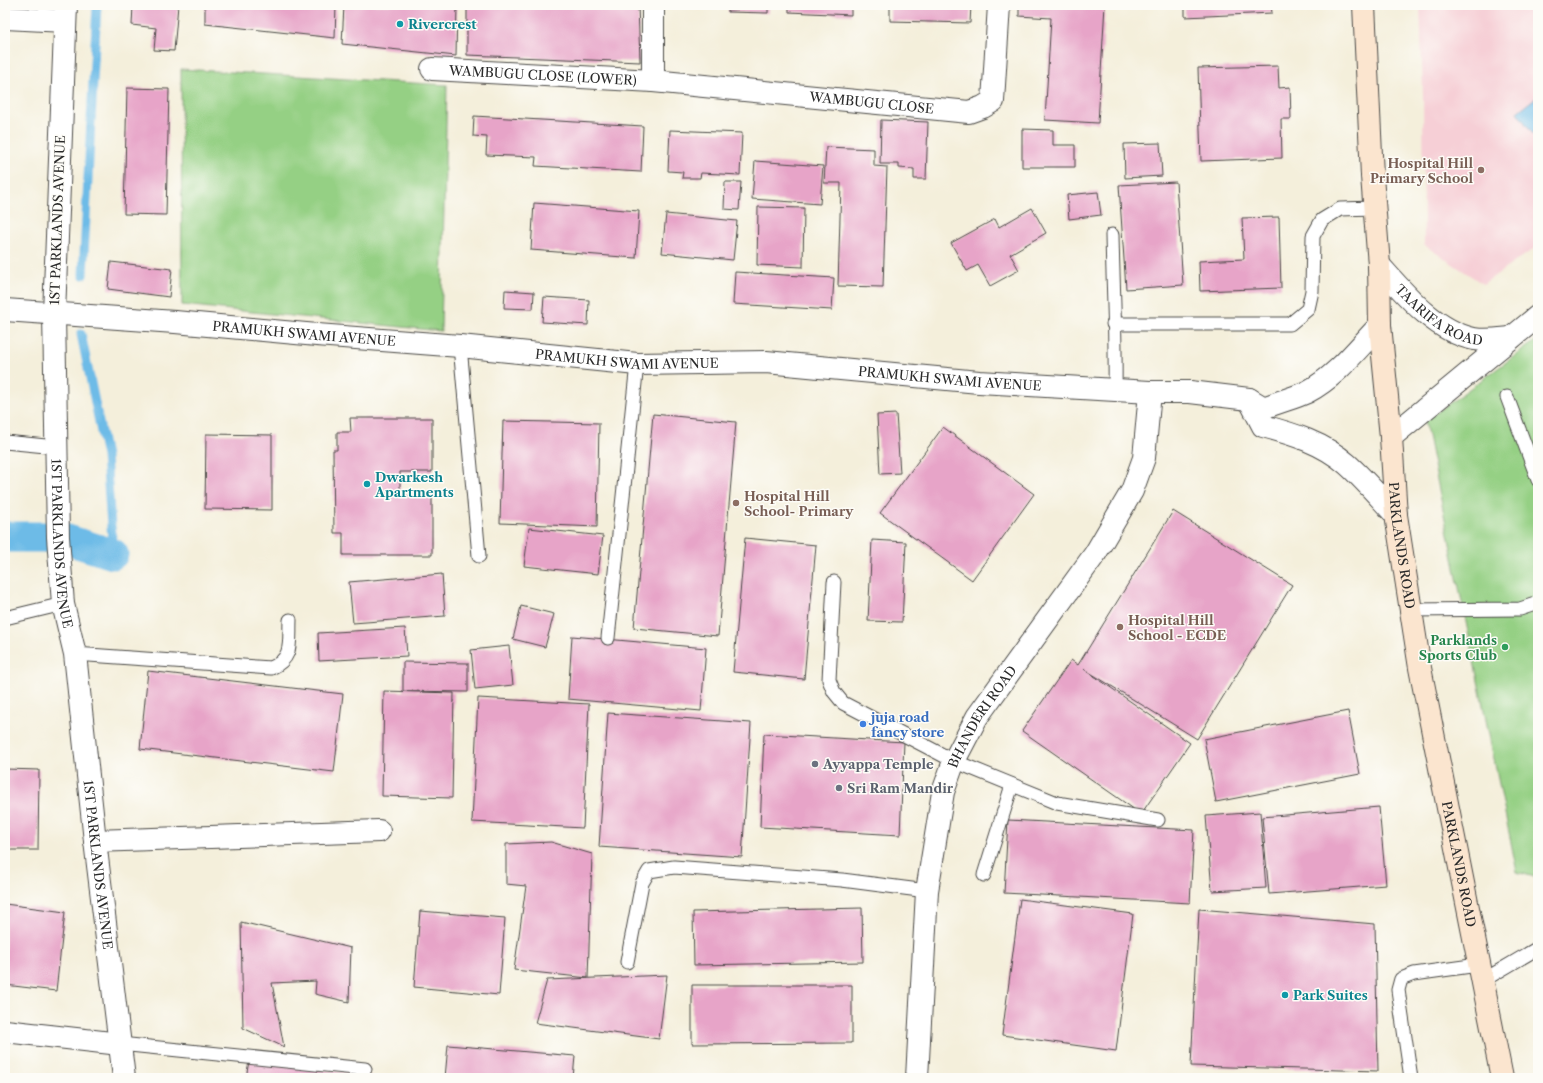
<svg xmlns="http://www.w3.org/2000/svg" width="1543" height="1083" font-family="'Libre Caslon Text',serif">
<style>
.built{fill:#f6cfd6}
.green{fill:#95d084;stroke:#607e58}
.water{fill:#6dbbe7;stroke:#4c7389}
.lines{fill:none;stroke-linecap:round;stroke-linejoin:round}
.stream{stroke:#6dbbe7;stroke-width:9}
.canal{stroke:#6dbbe7;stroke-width:31}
.building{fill:#e7a4c8}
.service-casing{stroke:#494845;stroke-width:15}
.minor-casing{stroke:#494845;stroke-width:24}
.tertiary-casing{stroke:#494845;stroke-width:24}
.secondary-casing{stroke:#494845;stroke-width:24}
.service{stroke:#fff;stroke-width:13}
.minor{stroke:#fff;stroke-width:22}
.tertiary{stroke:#fff;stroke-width:22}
.secondary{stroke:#fbe5cf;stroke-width:22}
.culture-dot{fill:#0f9aa8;stroke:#fdfcf7;stroke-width:1.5}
.education-dot{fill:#8d6e63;stroke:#fdfcf7;stroke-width:1.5}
.leisure-dot{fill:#2e9e5b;stroke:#fdfcf7;stroke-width:1.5}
.shop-dot{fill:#3f7fe0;stroke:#fdfcf7;stroke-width:1.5}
.worship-dot{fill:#6b7280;stroke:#fdfcf7;stroke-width:1.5}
.labels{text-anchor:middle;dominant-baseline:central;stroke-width:3;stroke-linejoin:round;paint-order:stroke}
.culture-label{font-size:13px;font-weight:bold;fill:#0d838f;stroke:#fdfcf7;text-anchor:start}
.street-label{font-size:13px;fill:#2b2b2b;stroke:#fdfcf7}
.education-label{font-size:13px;font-weight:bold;fill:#785e54;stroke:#fdfcf7;text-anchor:start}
.leisure-label{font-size:13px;font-weight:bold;fill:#27864d;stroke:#fdfcf7;text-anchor:end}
.shop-label{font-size:13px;font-weight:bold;fill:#366cbe;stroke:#fdfcf7;text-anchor:start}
.worship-label{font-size:13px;font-weight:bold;fill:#5b616d;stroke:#fdfcf7;text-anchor:start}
</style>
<rect width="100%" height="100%" fill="#fdfcf7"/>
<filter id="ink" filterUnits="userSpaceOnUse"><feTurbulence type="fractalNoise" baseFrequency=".025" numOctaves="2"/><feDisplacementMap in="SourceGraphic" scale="8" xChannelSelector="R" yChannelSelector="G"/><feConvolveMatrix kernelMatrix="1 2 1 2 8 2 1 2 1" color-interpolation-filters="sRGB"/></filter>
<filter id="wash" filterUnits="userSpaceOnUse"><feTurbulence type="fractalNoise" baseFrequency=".012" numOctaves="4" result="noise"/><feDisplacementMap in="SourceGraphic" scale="16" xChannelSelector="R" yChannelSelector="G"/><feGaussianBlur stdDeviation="0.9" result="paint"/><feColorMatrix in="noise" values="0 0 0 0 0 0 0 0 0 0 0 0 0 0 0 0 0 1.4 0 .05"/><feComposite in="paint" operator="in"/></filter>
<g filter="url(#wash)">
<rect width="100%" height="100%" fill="#f4efdb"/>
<polygon class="built" points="1420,5 1538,5 1538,246 1483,284 1424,245 1423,95"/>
<g class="green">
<polygon points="181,69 447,85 441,331 182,305"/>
<polygon points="1538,339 1538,878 1517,872 1425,421"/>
</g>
<polygon class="water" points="1538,96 1538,141 1517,112"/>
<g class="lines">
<g class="stream">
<polyline points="83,275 97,5"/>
<polyline points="81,334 106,456 113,554"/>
</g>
<polyline class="canal" points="5,537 58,537 113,554"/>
</g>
<g id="blocks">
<g class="building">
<polygon points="133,5 178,5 174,51 154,50 156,28 132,25"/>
<polygon points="205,5 336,5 335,38 205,24"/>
<polygon points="344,5 457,5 456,56 342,44"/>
<polygon points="467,5 638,5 640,62 467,55"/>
<polygon points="728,5 768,5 768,13 728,12"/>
<polygon points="789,5 851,5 851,15 789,12"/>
<polygon points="890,5 971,5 970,23 890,21"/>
<polygon points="1019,5 1105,5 1098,123 1045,120 1051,18 1019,16"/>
<polygon points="1185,5 1271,5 1272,13 1185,17"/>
<polygon points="1278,66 1279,88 1290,87 1291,119 1281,119 1282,158 1201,161 1198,68"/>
<polygon points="127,88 169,89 166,215 124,214"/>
<polygon points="474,116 643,126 641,172 535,166 536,157 486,155 487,137 473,136"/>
<polygon points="881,120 928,122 926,179 914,179 914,169 899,168 899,164 880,164"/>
<polygon points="1022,129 1053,130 1053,145 1075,145 1075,167 1022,167"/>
<polygon points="670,130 742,133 740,175 701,173 700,178 682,178 683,172 668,171"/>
<polygon points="1160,143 1162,176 1125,178 1124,144"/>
<polygon points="826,147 874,149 874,166 887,167 883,287 838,286 841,183 824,183"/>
<polygon points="755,161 823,166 820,204 752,199"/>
<polygon points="725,182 741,182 739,210 724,209"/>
<polygon points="1176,182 1183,285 1126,289 1119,185"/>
<polygon points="1098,192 1101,215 1069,219 1067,195"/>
<polygon points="534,203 639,211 636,258 531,250"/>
<polygon points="758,207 804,208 803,267 757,265"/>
<polygon points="1032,208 1046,233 1010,254 1019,270 990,286 978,265 967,271 951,243 995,219 999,227"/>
<polygon points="666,214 737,221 733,260 662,253"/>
<polygon points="1279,217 1281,288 1200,291 1199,261 1244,259 1242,218"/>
<polygon points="111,262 172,269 169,297 108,289"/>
<polygon points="735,272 834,278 832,310 733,304"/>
<polygon points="505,290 534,292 533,309 504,308"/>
<polygon points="544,297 589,300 588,325 542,322"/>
<polygon points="653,414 736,422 718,636 634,628"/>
<polygon points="896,414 900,473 880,474 877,415"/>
<polygon points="350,418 432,418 432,472 400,472 400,496 432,496 432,555 343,555 343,533 334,533 333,450 337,450 337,432 351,432"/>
<polygon points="503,421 599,423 597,527 500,523"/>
<polygon points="943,427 1034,494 972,580 880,513"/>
<polygon points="206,434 272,435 272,510 205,509"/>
<polygon points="1173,511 1292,585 1197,739 1084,669 1190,743 1141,814 1022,731 1071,660 1078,665"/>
<polygon points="529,528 603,536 598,574 524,566"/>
<polygon points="745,538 816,545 804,679 733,672"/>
<polygon points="872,540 906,542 902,622 868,621"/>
<polygon points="442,574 445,616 353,623 349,582"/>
<polygon points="521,606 554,614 545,647 513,639"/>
<polygon points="405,628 407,656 319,661 318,633"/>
<polygon points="572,636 706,648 701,711 568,699"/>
<polygon points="509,646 513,685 475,689 471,650"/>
<polygon points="403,662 468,663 468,692 403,691"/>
<polygon points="148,671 343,694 334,772 140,749"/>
<polygon points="384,691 454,693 452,798 382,796"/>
<polygon points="478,698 589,704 583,828 472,822"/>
<polygon points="1348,711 1360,774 1216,802 1204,739"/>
<polygon points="608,713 751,723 742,857 599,847"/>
<polygon points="764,734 904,742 900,835 760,827"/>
<polygon points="5,769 39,770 38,850 5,850"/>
<polygon points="1379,807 1386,885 1269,894 1262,817"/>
<polygon points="1260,812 1266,888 1212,891 1206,816"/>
<polygon points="1008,820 1194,830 1190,903 1004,893"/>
<polygon points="551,842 592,854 588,978 514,970 526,886 506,884 506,844"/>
<polygon points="1020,899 1133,914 1116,1051 1002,1035"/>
<polygon points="5,904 65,912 56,991 5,985"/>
<polygon points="862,908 863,962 694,965 693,912"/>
<polygon points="1199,909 1375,924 1378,1071 1191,1066"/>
<polygon points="420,911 505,918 499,995 414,987"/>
<polygon points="241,922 351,948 349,1002 315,994 316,981 272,983 284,1047 243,1028"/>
<polygon points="667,975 659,1039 535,1023 547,980"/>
<polygon points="692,985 852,985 852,1043 692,1044"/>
<polygon points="448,1045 575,1056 573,1078 445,1078"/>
<polygon points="249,1061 372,1076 371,1078 246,1078"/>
</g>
</g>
</g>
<g filter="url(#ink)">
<use href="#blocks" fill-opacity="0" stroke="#494845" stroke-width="1"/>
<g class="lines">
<g class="service-casing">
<g id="service">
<path d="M 1112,235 C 1113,287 1116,338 1115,390"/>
<polyline points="1113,324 1290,324 1308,309 1312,291 1313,236 1322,220 1340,209 1374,208"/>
<polyline points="460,346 479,556"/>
<polyline points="1507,397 1538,480"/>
<polyline points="5,442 56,447"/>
<polyline points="834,582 829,680 834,692 843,703 954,761 1057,803 1158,820"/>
<polyline points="1411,610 1520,609 1538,603"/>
<polyline points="5,618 63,604"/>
<polyline points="608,638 637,364"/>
<path d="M 75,654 L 271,668 C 294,658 289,642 290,620"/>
<polyline points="984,875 1012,785"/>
<polyline points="627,962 642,883 649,871 674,867 842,880 927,891"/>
<polyline points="1482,981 1538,948"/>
<polyline points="120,1044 365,1069"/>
<polyline points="1411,1078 1398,990 1401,979 1414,974 1478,965"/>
</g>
</g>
<g class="minor-casing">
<g id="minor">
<path id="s1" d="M 66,5 L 54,314 L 58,537 L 63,604 L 75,654 L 95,841 L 124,1078"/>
<polyline points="653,5 653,81"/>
<polyline points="5,18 65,21"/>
<path id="s2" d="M 432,69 L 653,81 L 969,112 L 983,107 L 993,101 L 999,5"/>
<path id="s3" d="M 5,310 L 175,322 L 317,335 L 460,346 L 637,364 L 766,362 L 979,382 L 1150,392 L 1190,392 L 1249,399 L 1264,408 C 1278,402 1294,398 1307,392 C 1336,377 1358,348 1380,325"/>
<path d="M 1249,399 L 1263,426 C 1293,434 1323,443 1347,464 C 1364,479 1380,498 1396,515"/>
<polyline points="95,841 379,831"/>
<polyline points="5,1031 120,1044"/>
<path id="s4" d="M 917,1078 L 927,891 L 943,792 L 954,761 L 977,717 L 1095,554 L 1132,491 L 1144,458 L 1150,392"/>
</g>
</g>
<g class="tertiary-casing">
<g id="tertiary">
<path id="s5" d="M 1379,265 C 1404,293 1436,332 1474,339 C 1486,341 1500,339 1511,338"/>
<polyline points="1391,437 1538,316"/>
</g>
</g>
<g class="secondary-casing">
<g id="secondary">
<path id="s6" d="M 1364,5 L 1372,176 L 1379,265 L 1380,325 L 1391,437 L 1396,515 L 1420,668 L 1502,1078"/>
</g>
</g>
<use href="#service" class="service"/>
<use href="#minor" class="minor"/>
<use href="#tertiary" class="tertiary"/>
<use href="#secondary" class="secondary"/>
</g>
</g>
<g class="culture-dot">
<circle cx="400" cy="24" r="4"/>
<circle cx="367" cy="484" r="4"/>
<circle cx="1285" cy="995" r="4"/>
</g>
<g class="education-dot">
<circle cx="1481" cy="170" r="4"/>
<circle cx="736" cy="503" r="4"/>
<circle cx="1120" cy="627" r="4"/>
</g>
<circle class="leisure-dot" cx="1505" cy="647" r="4"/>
<circle class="shop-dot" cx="863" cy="724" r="4"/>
<g class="worship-dot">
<circle cx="815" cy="764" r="4"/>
<circle cx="839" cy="788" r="4"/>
</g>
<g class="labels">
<g class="culture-label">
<text x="408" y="24">Rivercrest</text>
<text x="375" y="477">Dwarkesh<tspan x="375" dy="15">Apartments</tspan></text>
<text x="1293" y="995">Park Suites</text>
</g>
<g class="street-label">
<text stroke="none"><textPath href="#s2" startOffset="111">WAMBUGU CLOSE (LOWER)</textPath></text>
<text stroke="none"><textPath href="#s2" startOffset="441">WAMBUGU CLOSE</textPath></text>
<text transform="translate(57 220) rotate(-88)">1ST PARKLANDS AVENUE</text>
<text stroke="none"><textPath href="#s5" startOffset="80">TAARIFA ROAD</textPath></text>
<text stroke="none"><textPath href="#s3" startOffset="300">PRAMUKH SWAMI AVENUE</textPath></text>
<text stroke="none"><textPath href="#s3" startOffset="624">PRAMUKH SWAMI AVENUE</textPath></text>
<text stroke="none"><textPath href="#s3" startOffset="948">PRAMUKH SWAMI AVENUE</textPath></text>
<text stroke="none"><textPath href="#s1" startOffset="539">1ST PARKLANDS AVENUE</textPath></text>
<text stroke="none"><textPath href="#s6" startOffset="542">PARKLANDS ROAD</textPath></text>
<text stroke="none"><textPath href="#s4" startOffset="373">BHANDERI ROAD</textPath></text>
<text stroke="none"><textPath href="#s6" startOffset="866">PARKLANDS ROAD</textPath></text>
<text stroke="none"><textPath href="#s1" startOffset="863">1ST PARKLANDS AVENUE</textPath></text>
</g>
<g class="education-label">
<text x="1473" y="163" text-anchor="end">Hospital Hill<tspan x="1473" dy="15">Primary School</tspan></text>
<text x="744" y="496">Hospital Hill<tspan x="744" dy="15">School- Primary</tspan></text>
<text x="1128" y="620">Hospital Hill<tspan x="1128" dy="15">School - ECDE</tspan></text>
</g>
<g class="leisure-label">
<text x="1497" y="640">Parklands<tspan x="1497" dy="15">Sports Club</tspan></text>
</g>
<g class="shop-label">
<text x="871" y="717">juja road<tspan x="871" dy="15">fancy store</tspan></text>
</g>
<g class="worship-label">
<text x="823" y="764">Ayyappa Temple</text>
<text x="847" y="788">Sri Ram Mandir</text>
</g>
</g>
<rect width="1543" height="1083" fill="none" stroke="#fdfcf7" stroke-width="20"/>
</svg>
